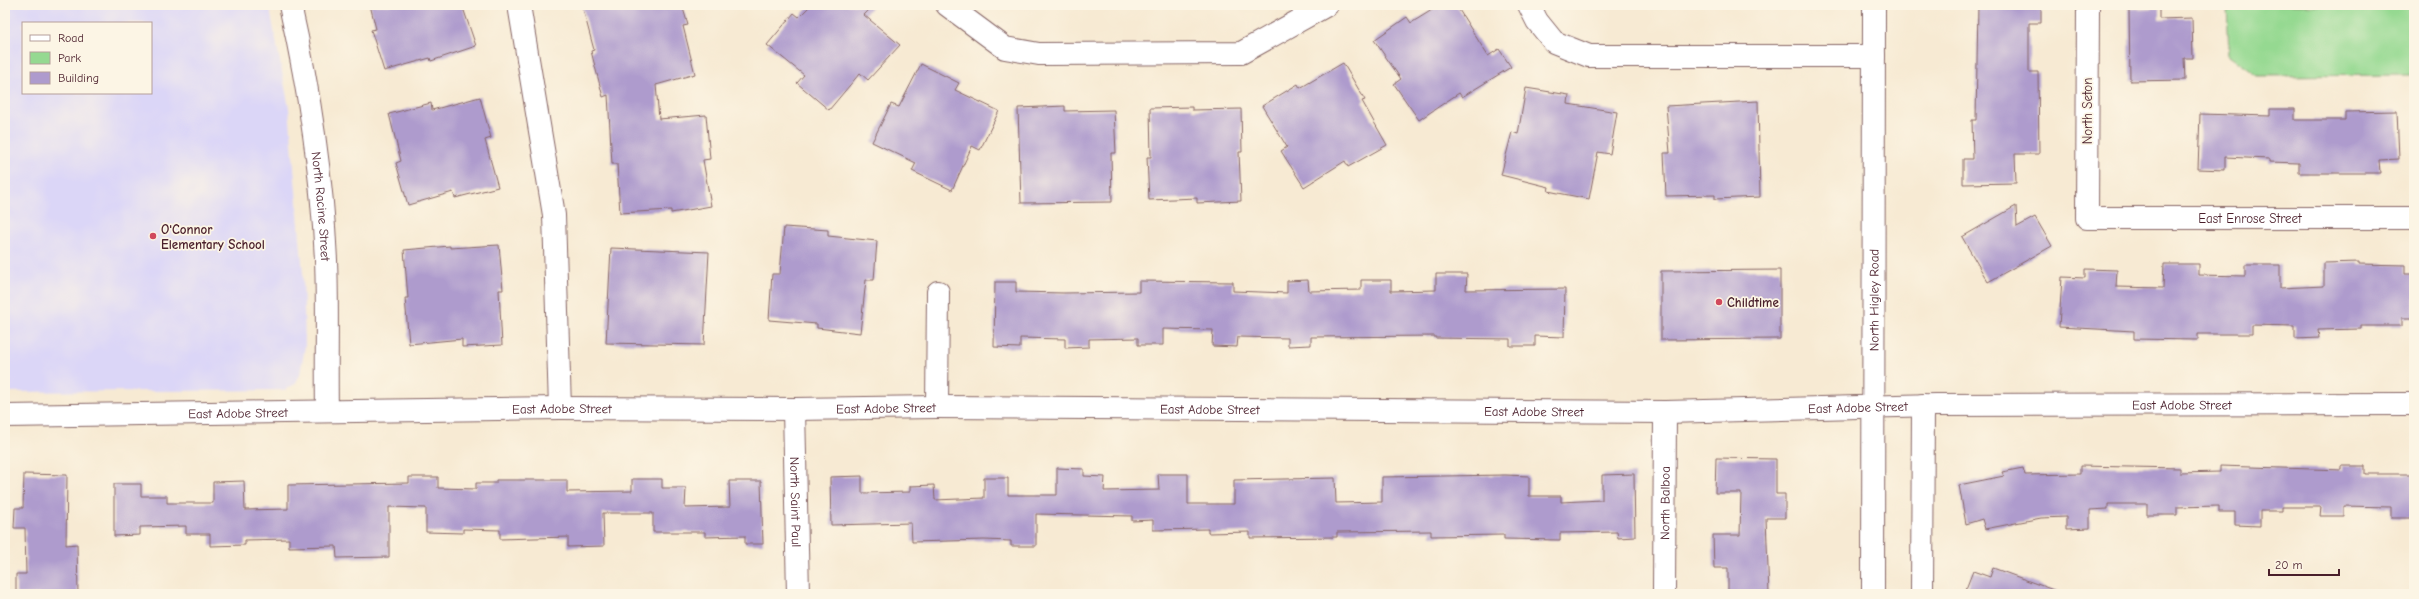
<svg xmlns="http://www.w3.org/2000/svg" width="2419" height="599" viewBox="0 0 2419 599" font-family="'Comic Neue',sans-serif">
<rect width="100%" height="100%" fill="#fcf5e5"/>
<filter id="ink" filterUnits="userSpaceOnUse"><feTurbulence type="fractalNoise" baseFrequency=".025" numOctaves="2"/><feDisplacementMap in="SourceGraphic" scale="8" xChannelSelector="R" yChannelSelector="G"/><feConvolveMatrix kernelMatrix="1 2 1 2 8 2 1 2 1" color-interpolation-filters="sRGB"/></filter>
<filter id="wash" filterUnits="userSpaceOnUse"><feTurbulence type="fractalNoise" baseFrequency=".012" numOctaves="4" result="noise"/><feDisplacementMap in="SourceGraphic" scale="16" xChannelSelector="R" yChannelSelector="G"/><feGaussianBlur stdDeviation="0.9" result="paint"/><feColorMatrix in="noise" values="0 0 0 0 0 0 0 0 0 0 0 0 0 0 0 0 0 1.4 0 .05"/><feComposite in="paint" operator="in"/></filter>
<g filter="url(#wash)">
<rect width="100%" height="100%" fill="#f7ead3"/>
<path fill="#dbd6f7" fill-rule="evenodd" d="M 5,5 L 269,5 L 289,108 L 303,274 L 305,346 L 300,375 L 295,384 L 285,390 L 5,392 ZM 23,23 L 151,23 L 151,93 L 23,93 Z"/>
<path fill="#95d991" stroke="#707c5e" d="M 2227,5 L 2414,5 L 2414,75 L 2257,76 L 2229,56 Z"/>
<g id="blocks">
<g fill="#ae9bcd">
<path d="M 370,5 L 462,5 L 476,46 L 431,61 L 430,58 L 384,71 L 371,30 L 376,29 Z"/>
<path d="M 582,5 L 682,5 L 688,25 L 683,26 L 695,74 L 656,85 L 659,119 L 706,115 L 710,159 L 703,160 L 711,206 L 671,213 L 671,210 L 620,213 L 617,164 L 612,164 L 608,95 L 603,97 L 591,51 L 594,50 Z"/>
<path d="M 811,5 L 874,5 L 864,15 L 900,45 L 868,80 L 860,73 L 829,110 L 797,83 L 804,75 L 767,45 L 794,13 L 799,17 Z"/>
<path d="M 1440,5 L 1456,5 L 1488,56 L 1499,49 L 1511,67 L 1462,97 L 1459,93 L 1419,120 L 1394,84 L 1401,79 L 1374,40 L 1407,17 L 1411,23 Z"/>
<path d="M 1978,5 L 2041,5 L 2041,23 L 2029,23 L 2029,72 L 2038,72 L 2039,154 L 2015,154 L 2016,183 L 1963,184 L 1963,159 L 1973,159 L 1972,120 L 1976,120 Z"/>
<path d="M 2159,8 L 2159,19 L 2192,18 L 2193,58 L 2184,58 L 2185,80 L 2130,81 L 2129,9 Z"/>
<path d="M 1343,63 L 1365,100 L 1362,101 L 1387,145 L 1348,167 L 1345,161 L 1304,187 L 1281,151 L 1287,147 L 1262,106 L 1298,84 L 1300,88 Z"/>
<path d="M 921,64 L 959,83 L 955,90 L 999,111 L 980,150 L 972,146 L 952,190 L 912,171 L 916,163 L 872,142 L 891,104 L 899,107 Z"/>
<path d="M 1526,88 L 1569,95 L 1568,104 L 1617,112 L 1610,154 L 1598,152 L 1589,199 L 1548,191 L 1549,187 L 1501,175 L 1512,132 L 1518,134 Z"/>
<path d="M 480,97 L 491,138 L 485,140 L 498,187 L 455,198 L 453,192 L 408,205 L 396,163 L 401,161 L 389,114 L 431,103 L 432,110 Z"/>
<path d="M 1758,101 L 1760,197 L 1715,199 L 1715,195 L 1666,196 L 1664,153 L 1670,153 L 1666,106 Z"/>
<path d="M 1065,106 L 1065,111 L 1114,110 L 1116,153 L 1111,153 L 1112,202 L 1021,203 L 1018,108 Z"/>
<path d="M 1192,107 L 1192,110 L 1241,109 L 1242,152 L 1239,152 L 1241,201 L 1197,203 L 1197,198 L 1149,200 L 1147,157 L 1151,157 L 1150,108 Z"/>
<path d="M 2270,109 L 2295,109 L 2295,120 L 2345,120 L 2345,112 L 2397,111 L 2399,159 L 2379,160 L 2380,173 L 2299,173 L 2299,163 L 2269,162 L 2269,159 L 2225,157 L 2225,170 L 2198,169 L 2200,114 L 2270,116 Z"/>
<path d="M 2016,206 L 2017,227 L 2035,217 L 2052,246 L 1988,282 L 1962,237 Z"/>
<path d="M 784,227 L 828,230 L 828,236 L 877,241 L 874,280 L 866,280 L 860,333 L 817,328 L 817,324 L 769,320 L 772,274 L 780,274 Z"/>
<path d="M 499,245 L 503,290 L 499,290 L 502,345 L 462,347 L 462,339 L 409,344 L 405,298 L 408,298 L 404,250 L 450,246 L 450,248 Z"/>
<path d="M 611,248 L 709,252 L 704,345 L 606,343 Z"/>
<path d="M 2359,262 L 2359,264 L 2405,265 L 2405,274 L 2414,274 L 2414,318 L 2402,318 L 2402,326 L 2361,326 L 2361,329 L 2318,330 L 2319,338 L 2295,339 L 2295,326 L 2252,325 L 2252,334 L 2198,334 L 2198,340 L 2134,339 L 2134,331 L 2059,327 L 2062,277 L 2085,278 L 2085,269 L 2117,270 L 2116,287 L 2163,288 L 2164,264 L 2199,264 L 2199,275 L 2245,276 L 2245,265 L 2280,265 L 2280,288 L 2324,286 L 2324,263 Z"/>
<path d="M 1780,270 L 1780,339 L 1661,340 L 1661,271 Z"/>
<path d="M 1436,274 L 1467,274 L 1466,290 L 1565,289 L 1564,337 L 1535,336 L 1535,346 L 1510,346 L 1510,339 L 1435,338 L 1435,336 L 1311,337 L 1311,345 L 1288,346 L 1288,338 L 1238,337 L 1237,347 L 1212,346 L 1213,330 L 1163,329 L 1163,345 L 1138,345 L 1138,338 L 1089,339 L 1089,347 L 1065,348 L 1065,339 L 1020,338 L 1020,348 L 994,347 L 995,282 L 1016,282 L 1016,292 L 1064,293 L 1139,292 L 1139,281 L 1233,282 L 1233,291 L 1287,293 L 1287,281 L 1308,280 L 1309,291 L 1361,290 L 1361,280 L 1391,280 L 1391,291 L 1436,290 Z"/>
<path d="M 1716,458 L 1776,459 L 1776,494 L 1785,494 L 1785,518 L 1766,518 L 1769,594 L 1728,594 L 1728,568 L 1714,568 L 1713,535 L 1740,535 L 1741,493 L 1715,493 Z"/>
<path d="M 2080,466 L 2180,468 L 2180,473 L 2220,472 L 2220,466 L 2342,470 L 2342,466 L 2365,466 L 2365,474 L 2414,474 L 2414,518 L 2391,518 L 2391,507 L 2344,506 L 2344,516 L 2320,516 L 2321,507 L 2282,507 L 2282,511 L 2260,511 L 2260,526 L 2235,525 L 2235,512 L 2219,512 L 2219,506 L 2177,507 L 2177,515 L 2147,515 L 2147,504 L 2108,504 L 2108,509 L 2090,510 L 2090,528 L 2066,529 L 2066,517 L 2041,518 L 1985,529 L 1982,519 L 1966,524 L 1959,485 L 2004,476 L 2002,472 L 2023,468 L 2025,475 L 2080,474 Z"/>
<path d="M 1057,468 L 1084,469 L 1084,476 L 1105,477 L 1104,491 L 1159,490 L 1158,474 L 1188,474 L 1188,504 L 1234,504 L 1234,480 L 1335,478 L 1336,503 L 1382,502 L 1382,477 L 1505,475 L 1529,476 L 1529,496 L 1561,496 L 1561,502 L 1602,500 L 1602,475 L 1634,474 L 1635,537 L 1618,538 L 1617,532 L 1560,533 L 1560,540 L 1504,539 L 1504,535 L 1431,536 L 1431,531 L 1337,532 L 1337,537 L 1250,538 L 1250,532 L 1208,533 L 1208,529 L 1153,530 L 1153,520 L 1132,521 L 1132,516 L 1036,514 L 1036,546 L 1011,546 L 1011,541 L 984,540 L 912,542 L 911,523 L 831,525 L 830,477 L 862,476 L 862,493 L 910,492 L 910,486 L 934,485 L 935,500 L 984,498 L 984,478 L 1008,478 L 1008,495 L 1057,495 Z"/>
<path d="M 24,474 L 67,475 L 66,545 L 77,544 L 78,594 L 16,594 L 16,574 L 26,574 L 25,528 L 14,528 L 15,508 L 23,508 Z"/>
<path d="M 409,477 L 438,477 L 438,488 L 476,489 L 476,483 L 496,483 L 496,480 L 567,480 L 567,492 L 632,491 L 632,479 L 662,479 L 662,488 L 686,488 L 685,508 L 730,507 L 729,481 L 761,481 L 763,544 L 745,544 L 745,536 L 705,537 L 705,532 L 653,532 L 653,513 L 603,513 L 604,546 L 568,547 L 568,537 L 500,539 L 500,530 L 463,529 L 463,533 L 426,532 L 426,508 L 389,507 L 389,557 L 337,558 L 336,546 L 289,547 L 289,539 L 245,540 L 245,545 L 210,546 L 210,534 L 186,534 L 186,526 L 140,527 L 140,535 L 114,536 L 114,484 L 141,484 L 141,496 L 167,496 L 167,503 L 213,503 L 213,482 L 244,481 L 245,510 L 288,509 L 288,485 L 409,483 Z"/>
<path d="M 1993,568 L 2059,592 L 2058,594 L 1964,594 L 1973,571 L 1990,577 Z"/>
</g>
</g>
</g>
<g filter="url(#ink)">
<use href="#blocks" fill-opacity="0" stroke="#876666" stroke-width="1"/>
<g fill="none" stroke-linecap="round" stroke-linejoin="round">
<defs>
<g id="minor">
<path id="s1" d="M 290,5 C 309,89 322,174 326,260 C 328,310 326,361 327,411"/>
<path d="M 519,5 L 554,215 L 560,408"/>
<path d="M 947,5 L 1005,48 L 1039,54 L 1241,53 L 1327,5"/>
<path d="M 1529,5 L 1537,21 L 1554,42 L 1589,56 L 1874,56"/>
<path id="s2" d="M 2088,5 L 2087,218 L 2414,218"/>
<path d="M 937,407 L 938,292"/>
<path id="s3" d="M 794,409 L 798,594"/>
<path id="s4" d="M 5,416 L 560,408 L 794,409 L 937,407 L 1665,412 L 1935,405 L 2414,404"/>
<path id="s5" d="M 1664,594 L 1665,412"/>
<path d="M 1922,594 L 1923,405"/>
</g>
<g id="major">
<path id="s6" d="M 1873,594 L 1874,5"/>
</g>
</defs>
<use href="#minor" stroke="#876666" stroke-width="24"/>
<use href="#major" stroke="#876666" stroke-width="24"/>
<use href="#minor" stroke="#fff" stroke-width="22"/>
<use href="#major" stroke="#fff" stroke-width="22"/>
</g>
</g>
<g fill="#d1495b" stroke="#fcf5e5" stroke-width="1.5">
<circle cx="153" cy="236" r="4"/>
<circle cx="1719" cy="302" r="4"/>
</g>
<g text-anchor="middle" stroke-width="3.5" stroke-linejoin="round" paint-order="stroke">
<g font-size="13" fill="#4a1f2b" stroke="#fcf5e5">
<text transform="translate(2087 111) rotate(-90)" y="5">North Seton</text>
<text dy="5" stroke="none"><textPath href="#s1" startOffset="204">North Racine Street</textPath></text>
<text dy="5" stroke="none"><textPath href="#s2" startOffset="376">East Enrose Street</textPath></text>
<text dy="5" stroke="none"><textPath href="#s6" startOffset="294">North Higley Road</textPath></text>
<text dy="5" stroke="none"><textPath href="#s4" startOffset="2177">East Adobe Street</textPath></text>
<text dy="5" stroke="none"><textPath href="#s4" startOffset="1853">East Adobe Street</textPath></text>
<text dy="5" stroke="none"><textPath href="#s4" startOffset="557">East Adobe Street</textPath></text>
<text dy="5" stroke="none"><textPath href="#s4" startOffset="881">East Adobe Street</textPath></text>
<text dy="5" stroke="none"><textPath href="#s4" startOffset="1205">East Adobe Street</textPath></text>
<text dy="5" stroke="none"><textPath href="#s4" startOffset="233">East Adobe Street</textPath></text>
<text dy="5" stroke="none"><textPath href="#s4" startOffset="1529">East Adobe Street</textPath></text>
<text dy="5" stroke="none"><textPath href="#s3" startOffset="93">North Saint Paul</textPath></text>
<text dy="5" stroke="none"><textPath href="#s5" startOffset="91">North Balboa</textPath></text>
</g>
<g font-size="13" font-weight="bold" fill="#4a1f2b" stroke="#fcf5e5" text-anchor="start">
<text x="161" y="234">O'Connor<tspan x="161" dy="15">Elementary School</tspan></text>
<text x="1727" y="307">Childtime</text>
</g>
</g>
<rect width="2419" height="599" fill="none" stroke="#fcf5e5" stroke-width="20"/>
<rect x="22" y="22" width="130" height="72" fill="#fcf5e5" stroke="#b59f9b"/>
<rect x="30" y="35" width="20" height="6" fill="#ffffff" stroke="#b59f9b"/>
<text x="58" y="42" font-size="12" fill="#4a1f2b">Road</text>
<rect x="30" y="52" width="20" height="12" fill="#95d991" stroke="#b59f9b"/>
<text x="58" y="62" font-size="12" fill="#4a1f2b">Park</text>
<rect x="30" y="72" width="20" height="12" fill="#ae9bcd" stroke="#b59f9b"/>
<text x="58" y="82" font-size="12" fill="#4a1f2b">Building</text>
<path d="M2269 569v6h70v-6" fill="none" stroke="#4a1f2b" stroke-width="2"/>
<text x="2275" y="569" font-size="12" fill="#4a1f2b" stroke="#fcf5e5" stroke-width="3" paint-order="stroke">20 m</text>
</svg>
